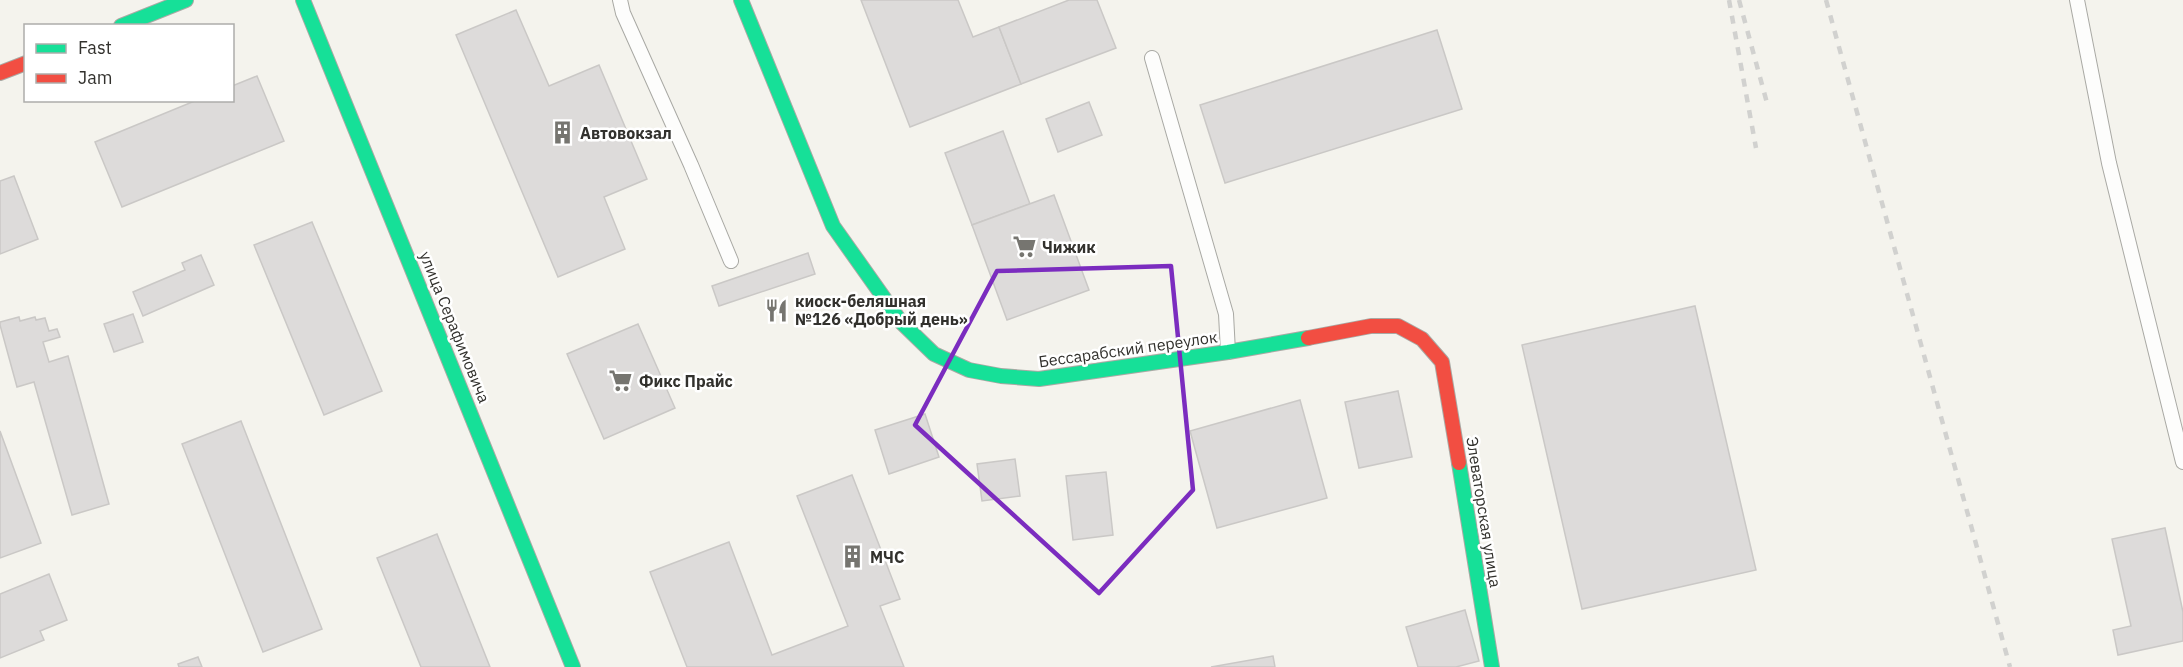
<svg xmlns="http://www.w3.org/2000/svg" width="2183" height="667" viewBox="0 0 2183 667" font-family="'IBM Plex Sans',sans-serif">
<rect width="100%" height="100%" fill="#f4f3ed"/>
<g fill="#dddbda" stroke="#cac8c6" stroke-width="1.5">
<path d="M 861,0 L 958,0 L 973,37 L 999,27 L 1021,84 L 910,127 Z"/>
<path d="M 1069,0 L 1097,0 L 1116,48 L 1021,84 L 999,27 Z"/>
<path d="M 516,10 L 549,86 L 599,65 L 647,179 L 604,197 L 625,249 L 558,277 L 456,35 Z"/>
<path d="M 1437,30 L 1462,109 L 1225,183 L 1200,105 Z"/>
<path d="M 257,76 L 284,141 L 122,207 L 95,142 L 197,100 L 232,100 L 232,86 Z"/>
<path d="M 1089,102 L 1102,135 L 1058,152 L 1046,119 Z"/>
<path d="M 1003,131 L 1030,204 L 972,225 L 945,153 Z"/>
<path d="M 14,176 L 38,239 L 0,254 L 0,181 Z"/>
<path d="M 1054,195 L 1089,290 L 1007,320 L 972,225 Z"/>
<path d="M 312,222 L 382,391 L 324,415 L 254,245 Z"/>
<path d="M 808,253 L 815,274 L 719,306 L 712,286 Z"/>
<path d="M 201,255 L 214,285 L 143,316 L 133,292 L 185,270 L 182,263 Z"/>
<path d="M 1695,306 L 1756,570 L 1582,609 L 1522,345 Z"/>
<path d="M 133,314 L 143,342 L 114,352 L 104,324 Z"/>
<path d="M 19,317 L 20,321 L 35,317 L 36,320 L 45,318 L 49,331 L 57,329 L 60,337 L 43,342 L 49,362 L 68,356 L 109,504 L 72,515 L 34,382 L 17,387 L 0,325 L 0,322 Z"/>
<path d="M 638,324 L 675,408 L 604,439 L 567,354 Z"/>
<path d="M 1398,391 L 1412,457 L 1359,468 L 1345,402 Z"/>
<path d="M 1300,400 L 1327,498 L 1217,528 L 1190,431 Z"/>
<path d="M 925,414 L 939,457 L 889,474 L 875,430 Z"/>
<path d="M 241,421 L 322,629 L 263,652 L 182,444 Z"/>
<path d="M 0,431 L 41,543 L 0,558 Z"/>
<path d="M 1015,459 L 1020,496 L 982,501 L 977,464 Z"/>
<path d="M 1106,472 L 1113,535 L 1073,540 L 1066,476 Z"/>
<path d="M 852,475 L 900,599 L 880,606 L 904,667 L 687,667 L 650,572 L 729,542 L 772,655 L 848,626 L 797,496 Z"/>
<path d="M 2165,528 L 2183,612 L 2183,641 L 2118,655 L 2113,630 L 2131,626 L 2112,539 Z"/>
<path d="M 437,534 L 490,667 L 421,667 L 377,558 Z"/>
<path d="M 49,574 L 67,620 L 40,631 L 44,640 L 0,658 L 0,594 Z"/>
<path d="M 1465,610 L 1479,661 L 1456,667 L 1418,667 L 1406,627 Z"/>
<path d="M 1273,656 L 1275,667 L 1211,667 Z"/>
<path d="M 198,657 L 202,667 L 179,667 L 178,664 Z"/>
</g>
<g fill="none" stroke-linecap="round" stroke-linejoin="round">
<defs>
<g id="lane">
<path d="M 620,0 L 623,13 L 691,165 L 731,261"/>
<path d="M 2077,0 L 2109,163 L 2183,462"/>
<path d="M 1152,58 L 1226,314 L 1228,352"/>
</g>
<g id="fast">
<path d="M 303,0 L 573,667"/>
<path d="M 741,0 L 833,226 L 901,322 L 934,354 L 969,370 L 1001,376 L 1039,379 L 1228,352 L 1308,338"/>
<path d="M 121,26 L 186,0"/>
<path d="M 1459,463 L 1492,667"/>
</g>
<g id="jam">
<path d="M 0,73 L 26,63"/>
<path d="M 1308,338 L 1371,326 L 1398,326 L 1422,339 L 1442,362 L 1459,463"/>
</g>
</defs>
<use href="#lane" stroke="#a9a9a4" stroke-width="16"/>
<use href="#fast" stroke="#a9a9a4" stroke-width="16"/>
<use href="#jam" stroke="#a9a9a4" stroke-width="16"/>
<use href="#lane" stroke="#fdfdfc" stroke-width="14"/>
<use href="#fast" stroke="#16e098" stroke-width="14"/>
<use href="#jam" stroke="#f24e42" stroke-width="14"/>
<g stroke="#d1d1cf" stroke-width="4.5" stroke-dasharray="8 8" stroke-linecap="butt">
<path d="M 1729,0 L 1756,148"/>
<path d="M 1739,0 L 1767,103"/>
<path d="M 1826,0 L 2010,667"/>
</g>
</g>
<path fill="none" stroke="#7b2cbf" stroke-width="4.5" stroke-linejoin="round" d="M 1171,266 L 1193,490 L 1099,593 L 915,425 L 997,271 Z"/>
<defs>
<symbol id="building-bare" viewBox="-9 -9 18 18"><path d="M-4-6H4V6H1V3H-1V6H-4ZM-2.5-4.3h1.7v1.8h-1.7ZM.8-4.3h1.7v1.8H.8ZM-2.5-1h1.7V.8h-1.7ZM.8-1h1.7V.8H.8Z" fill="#767570" stroke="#fff" stroke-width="2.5" paint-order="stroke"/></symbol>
<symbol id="supermarket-bare" viewBox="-9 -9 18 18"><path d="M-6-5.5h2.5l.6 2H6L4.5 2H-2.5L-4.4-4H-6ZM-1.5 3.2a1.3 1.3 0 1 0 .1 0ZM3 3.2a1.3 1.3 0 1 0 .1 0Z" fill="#767570" stroke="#fff" stroke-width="2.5" paint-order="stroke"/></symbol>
<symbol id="restaurant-bare" viewBox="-9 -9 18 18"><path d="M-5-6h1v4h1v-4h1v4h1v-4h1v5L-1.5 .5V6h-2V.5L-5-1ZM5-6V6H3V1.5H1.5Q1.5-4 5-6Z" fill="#767570" stroke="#fff" stroke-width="2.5" paint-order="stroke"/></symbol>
</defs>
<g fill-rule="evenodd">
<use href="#building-bare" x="546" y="116" width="33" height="33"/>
<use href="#supermarket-bare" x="1008" y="230" width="33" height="33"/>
<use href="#restaurant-bare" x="760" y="294" width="33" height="33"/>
<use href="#supermarket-bare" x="604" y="364" width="33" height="33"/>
<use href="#building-bare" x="836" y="540" width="33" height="33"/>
</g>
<g text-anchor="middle" stroke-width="5" stroke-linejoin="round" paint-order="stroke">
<g font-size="16" font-weight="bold" fill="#32312d" stroke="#fff" text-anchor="start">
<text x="580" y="139">Автовокзал</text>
<text x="1042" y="253">Чижик</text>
<text x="795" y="307">киоск-беляшная<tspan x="795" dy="18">№126 «Добрый день»</tspan></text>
<text x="639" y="387">Фикс Прайс</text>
<text x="870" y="563">МЧС</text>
</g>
<g font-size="16" fill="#32312d" stroke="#fff">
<text transform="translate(455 327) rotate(68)" y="6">улица Серафимовича</text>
<text transform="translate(1128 349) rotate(-8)" y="6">Бессарабский переулок</text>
<text transform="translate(1484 512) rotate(81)" y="6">Элеваторская улица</text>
</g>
</g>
<rect x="24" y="24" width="210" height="78" fill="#ffffff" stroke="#adadab" stroke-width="1.5"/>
<rect x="36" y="44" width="30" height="9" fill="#16e098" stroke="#adadab" stroke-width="1.5"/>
<text x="78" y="54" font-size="18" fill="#32312d">Fast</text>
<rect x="36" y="74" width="30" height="9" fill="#f24e42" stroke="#adadab" stroke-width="1.5"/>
<text x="78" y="84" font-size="18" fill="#32312d">Jam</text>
</svg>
